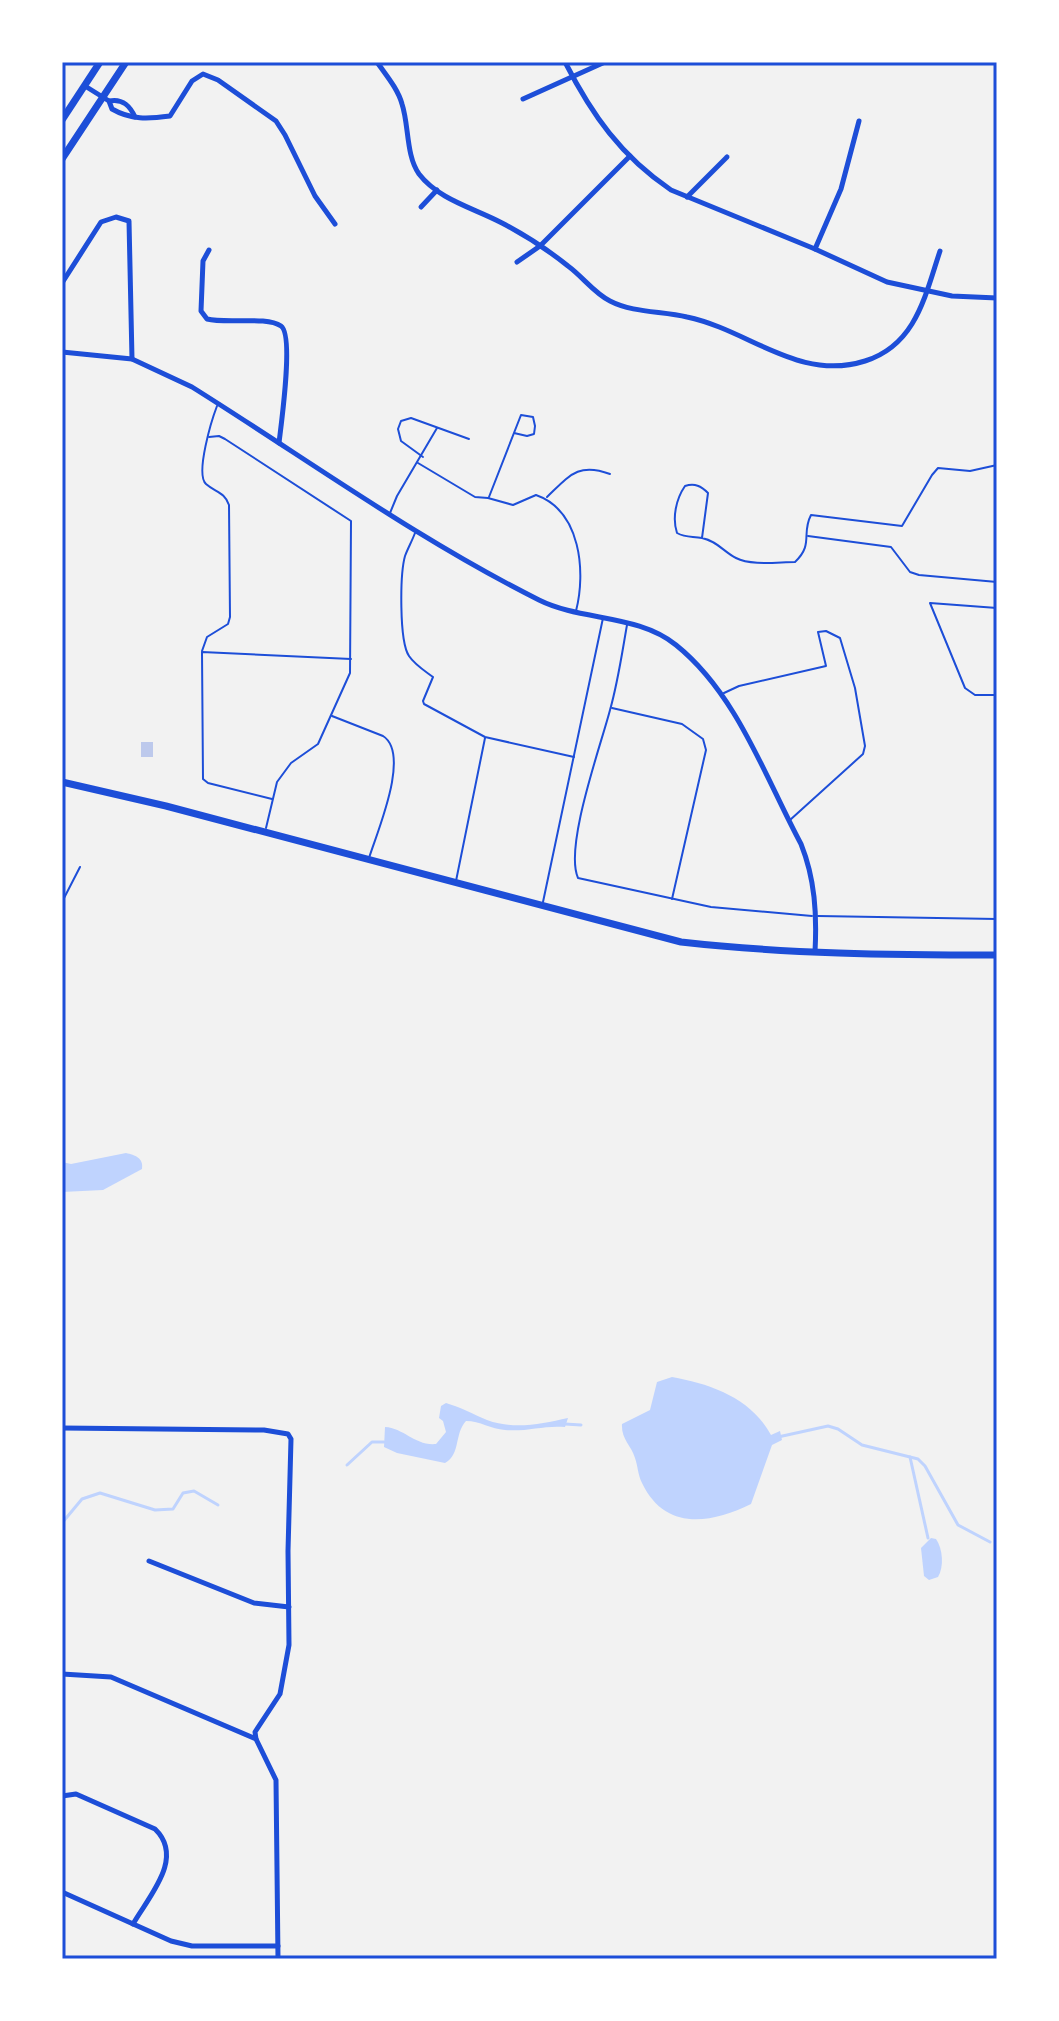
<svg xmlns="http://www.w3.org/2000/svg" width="1059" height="2021" viewBox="0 0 1059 2021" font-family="'Libre Baskerville',serif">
<rect width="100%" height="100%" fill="#f2f2f2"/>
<g fill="#bfd3fe">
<path d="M 126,1153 C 135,1155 144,1158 142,1169 L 103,1190 L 62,1192 L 62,1162 L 71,1164 Z"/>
<path d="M 672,1377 C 711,1384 751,1398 771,1435 L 780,1431 L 782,1440 L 772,1445 L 751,1504 C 710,1524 665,1531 642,1483 C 638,1475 638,1467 635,1458 C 631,1445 621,1439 622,1424 L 650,1410 L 657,1382 Z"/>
<path d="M 446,1403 C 460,1407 473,1414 487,1420 C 514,1430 541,1424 568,1418 L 565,1427 C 545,1425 526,1432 505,1430 C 491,1429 480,1421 466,1421 C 454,1434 461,1454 445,1463 L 397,1453 L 384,1447 L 385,1427 C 404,1428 415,1446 436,1444 L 446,1432 L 443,1421 L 439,1418 L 441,1406 Z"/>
<path d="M 931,1538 L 936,1539 C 943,1549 944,1567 938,1577 L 929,1580 L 924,1576 L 921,1548 Z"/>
</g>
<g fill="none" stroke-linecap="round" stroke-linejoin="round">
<g stroke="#bfd3fe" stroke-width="3">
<path d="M 565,1424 L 581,1425"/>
<path d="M 778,1437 L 828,1426 L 838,1429 L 862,1445 L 918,1459 L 925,1466 L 958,1525 L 990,1542"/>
<path d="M 910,1457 L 928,1538"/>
<path d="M 347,1465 L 372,1442 L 384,1442"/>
<path d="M 62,1523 L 82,1499 L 100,1493 L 155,1510 L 173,1509 L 183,1493 L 194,1491 L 218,1505"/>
</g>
</g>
<rect fill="#bdc9ec" x="141" y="742" width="12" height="15"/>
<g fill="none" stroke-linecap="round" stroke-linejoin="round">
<g stroke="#1d4ed8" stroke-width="2">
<path d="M 209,437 L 219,436 L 225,439 L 351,521 L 350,673 L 318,744 L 291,763 L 277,782 L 266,828"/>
<path d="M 423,457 L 401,441 L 398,429 L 401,421 L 411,418 L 469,439"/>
<path d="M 418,463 L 475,497 L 488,498 L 513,505 L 536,495 C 581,511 586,572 576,611"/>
<path d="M 489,497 L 521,415 L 533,417 L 535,426 L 534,434 L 527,436 L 514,433"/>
<path d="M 547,497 C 569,476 578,462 610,474"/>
<path d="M 390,513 L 397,496 L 437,428"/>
<path d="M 415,533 C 412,541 408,548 405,556 C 400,574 399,641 409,656 C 415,665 425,671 433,677 L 423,701 L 424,704 L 485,737 L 574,757"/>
<path d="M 808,536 L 891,547 L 910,572 L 919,575 L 997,582"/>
<path d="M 702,538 L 708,493 C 701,486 695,483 685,486 C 676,499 672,518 677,533 C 686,538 693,536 702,538 C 717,541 724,552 736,558 C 751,566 778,562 795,562 C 814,544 801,534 811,515 L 902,526 L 932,475 L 938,468 L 970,471 L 997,465"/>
<path d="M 997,608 L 930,603 L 965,688 L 975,695 L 997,695"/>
<path d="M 627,625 C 622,653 618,682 610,710 C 601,745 564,847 578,878 L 711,907 L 812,916"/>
<path d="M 202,651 L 207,637 L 228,624 L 230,617 L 229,505 C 225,492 215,492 206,484 C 195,474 212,419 217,406"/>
<path d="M 724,693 L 739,686 L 826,666 L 818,632 L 826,631 L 840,638 L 855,688 L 865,746 L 863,754 L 790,820"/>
<path d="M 612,708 L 682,724 L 703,739 L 706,750 L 672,899"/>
<path d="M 332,716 L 383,736 C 411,754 377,832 369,858"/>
<path d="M 272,799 L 208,783 L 203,779 L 202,652 L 351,659"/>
<path d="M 456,881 L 485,738"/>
<path d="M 62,902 L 80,867"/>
<path d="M 543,902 L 603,618"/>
<path d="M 818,916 L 997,919"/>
</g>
<g stroke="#1d4ed8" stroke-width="5">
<path d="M 377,62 C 386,75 398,89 402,104 C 409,125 406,156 419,174 C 439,200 474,208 502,223 C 525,235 548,250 568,266 C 583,277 594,293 610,301 C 633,313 662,311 687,317 C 749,330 799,382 865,361 C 916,345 925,296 940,251"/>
<path d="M 565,62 C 592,115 621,156 671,190 L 815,249 L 887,282 L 952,296 L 997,298"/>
<path d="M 85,86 L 109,101 L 112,109 C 131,120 148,119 170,116 L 192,81 L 203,74 L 218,80 L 276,121 L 285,135 L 315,196 L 335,224"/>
<path d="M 523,99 L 605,62"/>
<path d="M 109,101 C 123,98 130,106 135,117"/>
<path d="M 687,197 L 727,157"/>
<path d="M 421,207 L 437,190"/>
<path d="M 815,249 L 841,189 L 859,121"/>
<path d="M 209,250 L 203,261 L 201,311 L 207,319 C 227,324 266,316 281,326 C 294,335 281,425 279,443"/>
<path d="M 517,262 L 540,246 L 630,156"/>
<path d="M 62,283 L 101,222 L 116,217 L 129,221 L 132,359"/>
<path d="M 62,352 L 132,359 L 192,387 C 307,459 417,539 539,600 C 581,621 638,614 676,645 C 737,694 765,777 801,844 C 815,879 817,914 815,952"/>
<path d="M 62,1428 L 264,1430 L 288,1434 L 291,1439 L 288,1551 L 289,1645 L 280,1694 L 255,1732 L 256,1739"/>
<path d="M 149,1561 L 254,1603 L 289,1607"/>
<path d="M 62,1674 L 111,1677 L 256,1739 L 276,1780 L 278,1959"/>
<path d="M 62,1796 L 76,1794 L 155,1829 C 185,1858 149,1896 133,1924"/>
<path d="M 62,1892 L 171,1941 L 192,1946 L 278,1946"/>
</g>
<g stroke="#1d4ed8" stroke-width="7">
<path d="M 62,120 L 100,62"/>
<path d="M 62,159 L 126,62"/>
</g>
<path stroke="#1d4ed8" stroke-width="7" d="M 62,782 L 166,806 L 681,942 C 786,954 891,955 997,955"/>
</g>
<rect width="1059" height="2021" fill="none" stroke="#ffffff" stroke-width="128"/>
<rect x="64" y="64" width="931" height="1893" fill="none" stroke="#1d4ed8" stroke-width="3"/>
</svg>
